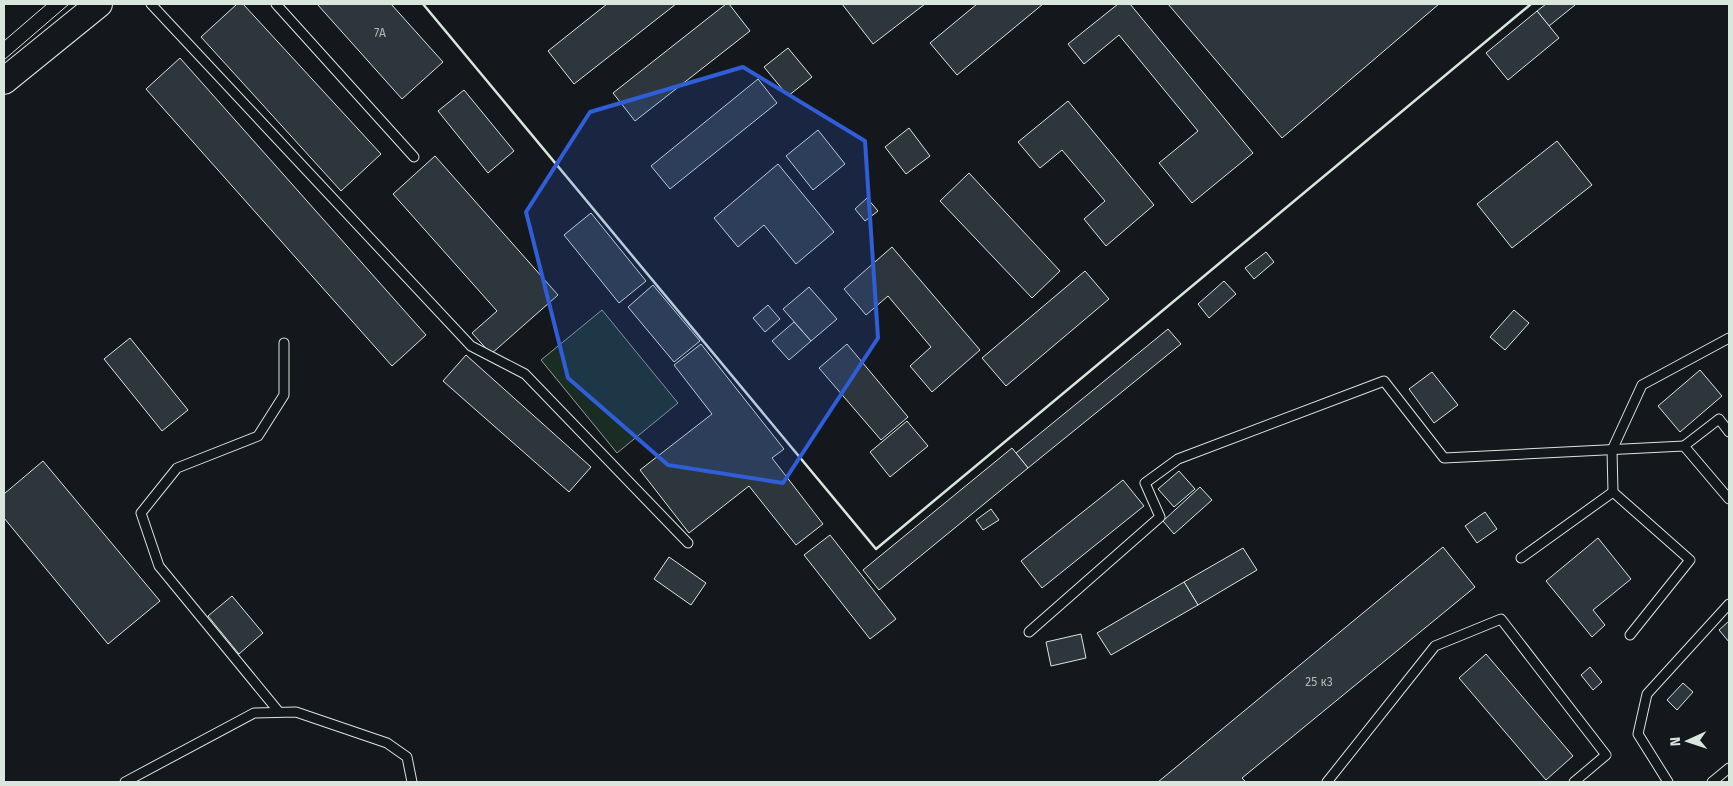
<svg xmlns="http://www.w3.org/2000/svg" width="1733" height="786" viewBox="0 0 1733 786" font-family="'Fira Sans',sans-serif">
<rect width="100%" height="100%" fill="#14181c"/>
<path fill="#1a2d24" stroke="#939e99" d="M 602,310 L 678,403 L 617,453 L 541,360 Z"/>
<g fill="#2c363c" stroke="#d8e6dc">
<path d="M 237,4 L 243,4 L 381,154 L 341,191 L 201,37 Z"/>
<path d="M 317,4 L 391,4 L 443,62 L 402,99 Z"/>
<path d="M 607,4 L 676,4 L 574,84 L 548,51 Z"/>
<path d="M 726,4 L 729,4 L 750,31 L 635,121 L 613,93 Z"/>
<path d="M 842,4 L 925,4 L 873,44 Z"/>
<path d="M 977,4 L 1043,4 L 957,75 L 930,43 Z"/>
<path d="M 1118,4 L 1130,4 L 1253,153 L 1192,203 L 1159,163 L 1198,131 L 1119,35 L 1084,64 L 1068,44 Z"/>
<path d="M 1168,4 L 1439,4 L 1282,138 Z"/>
<path d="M 1546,4 L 1574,4 L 1575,5 L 1549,26 L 1537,11 Z"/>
<path d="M 1537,11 L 1559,38 L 1508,80 L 1486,53 Z"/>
<path d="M 788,48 L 812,77 L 788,96 L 764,67 Z"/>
<path d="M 180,58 L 426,335 L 392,366 L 146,89 Z"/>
<path d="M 758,79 L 777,103 L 670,189 L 651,166 Z"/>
<path d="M 464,90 L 514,151 L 488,173 L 438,111 Z"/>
<path d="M 1068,101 L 1154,205 L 1106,246 L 1084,219 L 1105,201 L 1062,150 L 1040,168 L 1018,142 Z"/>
<path d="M 909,128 L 930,156 L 906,174 L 885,147 Z"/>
<path d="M 818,130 L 845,164 L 813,190 L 786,156 Z"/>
<path d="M 1557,141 L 1592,185 L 1512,248 L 1477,204 Z"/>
<path d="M 435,156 L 558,295 L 491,354 L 472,333 L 497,311 L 393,194 Z"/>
<path d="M 778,164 L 834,232 L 796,264 L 764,225 L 738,247 L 714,218 Z"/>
<path d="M 969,173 L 1060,271 L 1032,298 L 940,201 Z"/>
<path d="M 867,198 L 878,211 L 865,221 L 855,209 Z"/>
<path d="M 591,213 L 646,281 L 619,303 L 564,235 Z"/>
<path d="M 892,247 L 980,350 L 932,392 L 910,366 L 931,347 L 888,296 L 866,315 L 844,289 Z"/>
<path d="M 1266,252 L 1274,262 L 1254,279 L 1245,268 Z"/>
<path d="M 1085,271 L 1109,299 L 1006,386 L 982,358 Z"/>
<path d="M 1224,281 L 1236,294 L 1209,318 L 1198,304 Z"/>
<path d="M 653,285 L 700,341 L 674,362 L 628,307 Z"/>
<path d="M 809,287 L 837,319 L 811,341 L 783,309 Z"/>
<path d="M 768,305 L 780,319 L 765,332 L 753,318 Z"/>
<path d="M 1514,310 L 1529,323 L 1505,350 L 1490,337 Z"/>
<path d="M 794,322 L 811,341 L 789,360 L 772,341 Z"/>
<path d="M 1168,329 L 1181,344 L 1028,468 L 1016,453 Z"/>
<path d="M 130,338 L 188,410 L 162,431 L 104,359 Z"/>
<path d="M 701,344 L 784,449 L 772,458 L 823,524 L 796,545 L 749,486 L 689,533 L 640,470 L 712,414 L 674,365 Z"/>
<path d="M 847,344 L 908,417 L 881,440 L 819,368 Z"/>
<path d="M 466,355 L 591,467 L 569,492 L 443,381 Z"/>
<path d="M 1700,370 L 1722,396 L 1680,432 L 1658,406 Z"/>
<path d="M 1432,372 L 1458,405 L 1434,423 L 1409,389 Z"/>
<path d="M 907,421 L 928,446 L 890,477 L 870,452 Z"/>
<path d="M 1012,448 L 1028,468 L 879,590 L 863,570 Z"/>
<path d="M 43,461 L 160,601 L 108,644 L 4,518 L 4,494 Z"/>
<path d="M 1179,471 L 1195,489 L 1174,507 L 1158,489 Z"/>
<path d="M 1123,480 L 1144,506 L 1042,588 L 1021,561 Z"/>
<path d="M 1200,487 L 1212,500 L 1174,534 L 1163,521 Z"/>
<path d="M 991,509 L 999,520 L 983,530 L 976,520 Z"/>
<path d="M 1485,512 L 1497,529 L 1477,543 L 1465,526 Z"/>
<path d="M 830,535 L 896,619 L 870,639 L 804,555 Z"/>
<path d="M 1598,538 L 1631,579 L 1593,610 L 1605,625 L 1592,637 L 1546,581 Z"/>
<path d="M 1443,547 L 1475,587 L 1242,778 L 1246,782 L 1158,782 Z"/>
<path d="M 1243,548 L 1257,570 L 1198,605 L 1184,582 Z"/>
<path d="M 669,557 L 706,583 L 691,605 L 654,579 Z"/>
<path d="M 1184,582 L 1198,605 L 1111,655 L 1097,633 Z"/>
<path d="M 232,596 L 263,633 L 239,654 L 208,616 Z"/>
<path d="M 1729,621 L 1729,642 L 1719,630 Z"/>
<path d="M 1081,634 L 1086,658 L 1051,666 L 1046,642 Z"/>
<path d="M 1486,654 L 1573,756 L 1546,780 L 1459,678 Z"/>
<path d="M 1590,667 L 1602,682 L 1593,690 L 1581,675 Z"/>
<path d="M 1683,683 L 1693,692 L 1677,710 L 1667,700 Z"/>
</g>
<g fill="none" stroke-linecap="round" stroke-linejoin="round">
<defs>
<g id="lane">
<path d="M 151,4 L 471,346 L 525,374 L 688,543"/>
<path d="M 276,4 L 414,157"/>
<path d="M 1684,446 L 1719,419 L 1729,432"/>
<path d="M 1613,492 L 1612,450 L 1642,385 L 1729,338"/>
<path d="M 1521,558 L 1613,492 L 1690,560 L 1630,635"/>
<path d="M 1029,632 L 1160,517 L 1145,483 L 1178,459 L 1384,381 L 1444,458 L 1684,446 L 1729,499"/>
<path d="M 279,712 L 159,566 L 141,513 L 177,468 L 258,436 L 284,395 L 284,343"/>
<path d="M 125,782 L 254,713 L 296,712 L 387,743 L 407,757 L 412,782"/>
<path d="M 1327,782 L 1435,646 L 1501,619 L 1606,755 L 1574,782"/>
<path d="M 1668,782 L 1638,734 L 1647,694 L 1729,604"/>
<path d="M 1712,782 L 1729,768"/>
</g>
<path id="primary" d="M 4,81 L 99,4"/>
</defs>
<use href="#lane" stroke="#d8e6dc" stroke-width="11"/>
<use href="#primary" stroke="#d8e6dc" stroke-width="28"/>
<use href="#lane" stroke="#14181c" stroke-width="9"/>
<use href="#primary" stroke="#14181c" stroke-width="26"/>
<g stroke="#d8e6dc" stroke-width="1">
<path d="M 4,41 L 47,4"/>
<path d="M 4,60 L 69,4"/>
</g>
<path stroke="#d8e6dc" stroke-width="2.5" d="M 423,4 L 876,549 L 1531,4"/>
</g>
<path fill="#305dd8" fill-opacity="0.2" stroke="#305dd8" stroke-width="4" stroke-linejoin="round" d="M 743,67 L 865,141 L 878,338 L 783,483 L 668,465 L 568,378 L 526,212 L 590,112 Z"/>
<g text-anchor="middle" stroke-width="4" stroke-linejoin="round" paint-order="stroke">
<g font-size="12" fill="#adbab4">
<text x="380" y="37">7А</text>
<text x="1319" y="686">25 к3</text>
</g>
</g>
<rect width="1733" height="786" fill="none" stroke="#d8e6dc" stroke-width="10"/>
<g transform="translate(1688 741) rotate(267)" stroke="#14181c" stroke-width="4" paint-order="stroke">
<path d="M0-4L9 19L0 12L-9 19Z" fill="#d8e6dc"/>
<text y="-8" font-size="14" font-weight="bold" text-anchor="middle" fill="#d8e6dc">N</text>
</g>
</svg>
